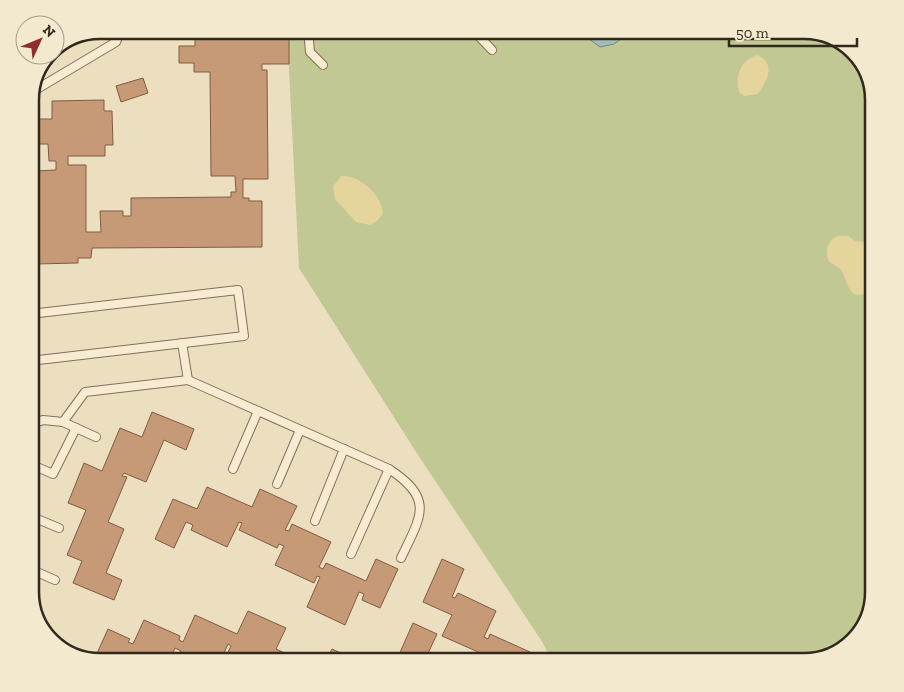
<svg xmlns="http://www.w3.org/2000/svg" width="904" height="692" viewBox="0 0 904 692" font-family="'Zilla Slab',serif">
<rect width="100%" height="100%" fill="#ebdfc0"/>
<path fill="#c1c894" d="M 287,30 L 804,30 L 847,45 L 867,69 L 874,100 L 874,592 L 859,635 L 835,655 L 804,662 L 553,662 L 541,640 L 418,455 L 299,268 Z"/>
<g fill="#e6d49d">
<path d="M 757,55 C 776,63 768,80 758,94 L 744,96 L 739,92 C 735,76 740,60 757,55 Z"/>
<path d="M 341,176 C 360,175 382,195 383,214 L 377,221 L 370,225 L 356,222 L 335,199 L 333,186 Z"/>
<path d="M 848,236 L 855,241 L 874,243 C 874,259 873,274 870,290 C 850,304 848,284 842,271 C 839,266 832,265 829,261 C 824,254 828,240 836,237 C 839,235 845,236 848,236 Z"/>
</g>
<path fill="#a2bdb6" stroke="#6a8a83" d="M 581,30 L 633,30 L 614,44 L 600,47 L 585,36 Z"/>
<g fill="#c79a77" stroke="#815b40">
<path d="M 195,30 L 289,30 L 289,64 L 262,64 L 262,70 L 267,70 L 268,179 L 243,179 L 243,198 L 249,198 L 249,201 L 262,201 L 262,247 L 92,248 L 91,258 L 78,258 L 78,263 L 36,264 L 35,171 L 56,170 L 56,161 L 49,161 L 48,144 L 31,144 L 31,119 L 52,119 L 52,101 L 104,100 L 104,111 L 112,111 L 113,145 L 105,145 L 105,156 L 68,156 L 68,165 L 86,165 L 86,232 L 101,232 L 100,211 L 123,211 L 123,216 L 131,216 L 131,198 L 231,197 L 231,192 L 236,192 L 235,176 L 211,176 L 210,72 L 194,72 L 194,63 L 179,63 L 179,46 L 195,46 Z"/>
<path d="M 143,78 L 148,93 L 121,102 L 116,86 Z"/>
<path d="M 152,412 L 194,429 L 186,450 L 164,440 L 146,482 L 124,473 L 122,476 L 127,477 L 108,522 L 124,529 L 106,573 L 122,580 L 114,600 L 73,583 L 82,561 L 67,555 L 86,510 L 68,503 L 84,463 L 102,471 L 120,428 L 142,437 Z"/>
<path d="M 207,487 L 252,507 L 260,489 L 297,506 L 285,530 L 289,531 L 292,524 L 331,542 L 319,567 L 323,569 L 326,563 L 366,581 L 376,559 L 398,569 L 380,608 L 362,600 L 364,594 L 359,592 L 345,625 L 307,607 L 320,577 L 317,576 L 314,583 L 275,565 L 284,546 L 279,544 L 277,548 L 239,530 L 242,523 L 239,522 L 227,547 L 191,530 L 193,525 L 186,522 L 174,548 L 155,539 L 173,499 L 197,509 Z"/>
<path d="M 442,559 L 464,569 L 452,597 L 455,598 L 458,593 L 496,611 L 484,637 L 488,639 L 490,634 L 530,652 L 525,662 L 482,662 L 485,655 L 442,636 L 452,615 L 423,602 Z"/>
<path d="M 248,611 L 286,628 L 276,649 L 304,662 L 249,662 L 228,652 L 231,646 L 228,644 L 220,662 L 189,662 L 178,657 L 181,651 L 175,648 L 169,662 L 127,662 L 125,661 L 128,654 L 124,652 L 119,662 L 94,660 L 108,629 L 130,639 L 128,642 L 133,644 L 144,620 L 180,636 L 179,640 L 183,642 L 195,615 L 237,634 Z"/>
<path d="M 413,623 L 437,634 L 424,662 L 408,662 L 398,657 Z"/>
<path d="M 332,649 L 352,658 L 350,662 L 325,662 Z"/>
</g>
<g fill="none" stroke-linecap="round" stroke-linejoin="round">
<defs>
<g id="lane">
<path d="M 308,30 L 310,52 L 323,65"/>
<path d="M 473,30 L 492,50"/>
<path d="M 32,92 L 116,42 L 121,30"/>
<path d="M 30,361 L 244,336 L 238,290 L 30,314"/>
<path d="M 188,380 L 389,469 C 435,499 421,516 401,558"/>
<path d="M 63,422 L 96,437"/>
<path d="M 30,425 L 43,420 L 63,422 L 85,392 L 188,380 L 182,343"/>
<path d="M 30,464 L 53,474 L 76,428"/>
<path d="M 233,469 L 258,411"/>
<path d="M 277,484 L 300,430"/>
<path d="M 30,516 L 59,528"/>
<path d="M 315,521 L 344,449"/>
<path d="M 351,554 L 389,469"/>
<path d="M 30,569 L 55,580"/>
</g>
</defs>
<use href="#lane" stroke="#837059" stroke-width="10"/>
<use href="#lane" stroke="#f7ecd2" stroke-width="8"/>
</g>
<path d="M0 0H904V692H0ZM100 39H804A61 61 0 0 1 865 100V592A61 61 0 0 1 804 653H100A61 61 0 0 1 39 592V100A61 61 0 0 1 100 39Z" fill="#f3e9cf" fill-rule="evenodd"/>
<path fill="none" stroke="#33281c" stroke-width="2.5" d="M100 39H804A61 61 0 0 1 865 100V592A61 61 0 0 1 804 653H100A61 61 0 0 1 39 592V100A61 61 0 0 1 100 39Z"/>
<g transform="translate(40 40) rotate(46)"><circle r="24" fill="#f3e9cf" stroke="#a69c87"/>
<path d="M0-4L9 19L0 12L-9 19Z" fill="#8f2e2c"/>
<text y="-8" font-size="14" font-weight="bold" text-anchor="middle" fill="#33281c">N</text>
</g>
<path d="M729 38v8h128v-8" fill="none" stroke="#33281c" stroke-width="2.5"/>
<text x="736" y="38" font-size="15" fill="#33281c" stroke="#f3e9cf" stroke-width="4" paint-order="stroke">50 m</text>
</svg>
